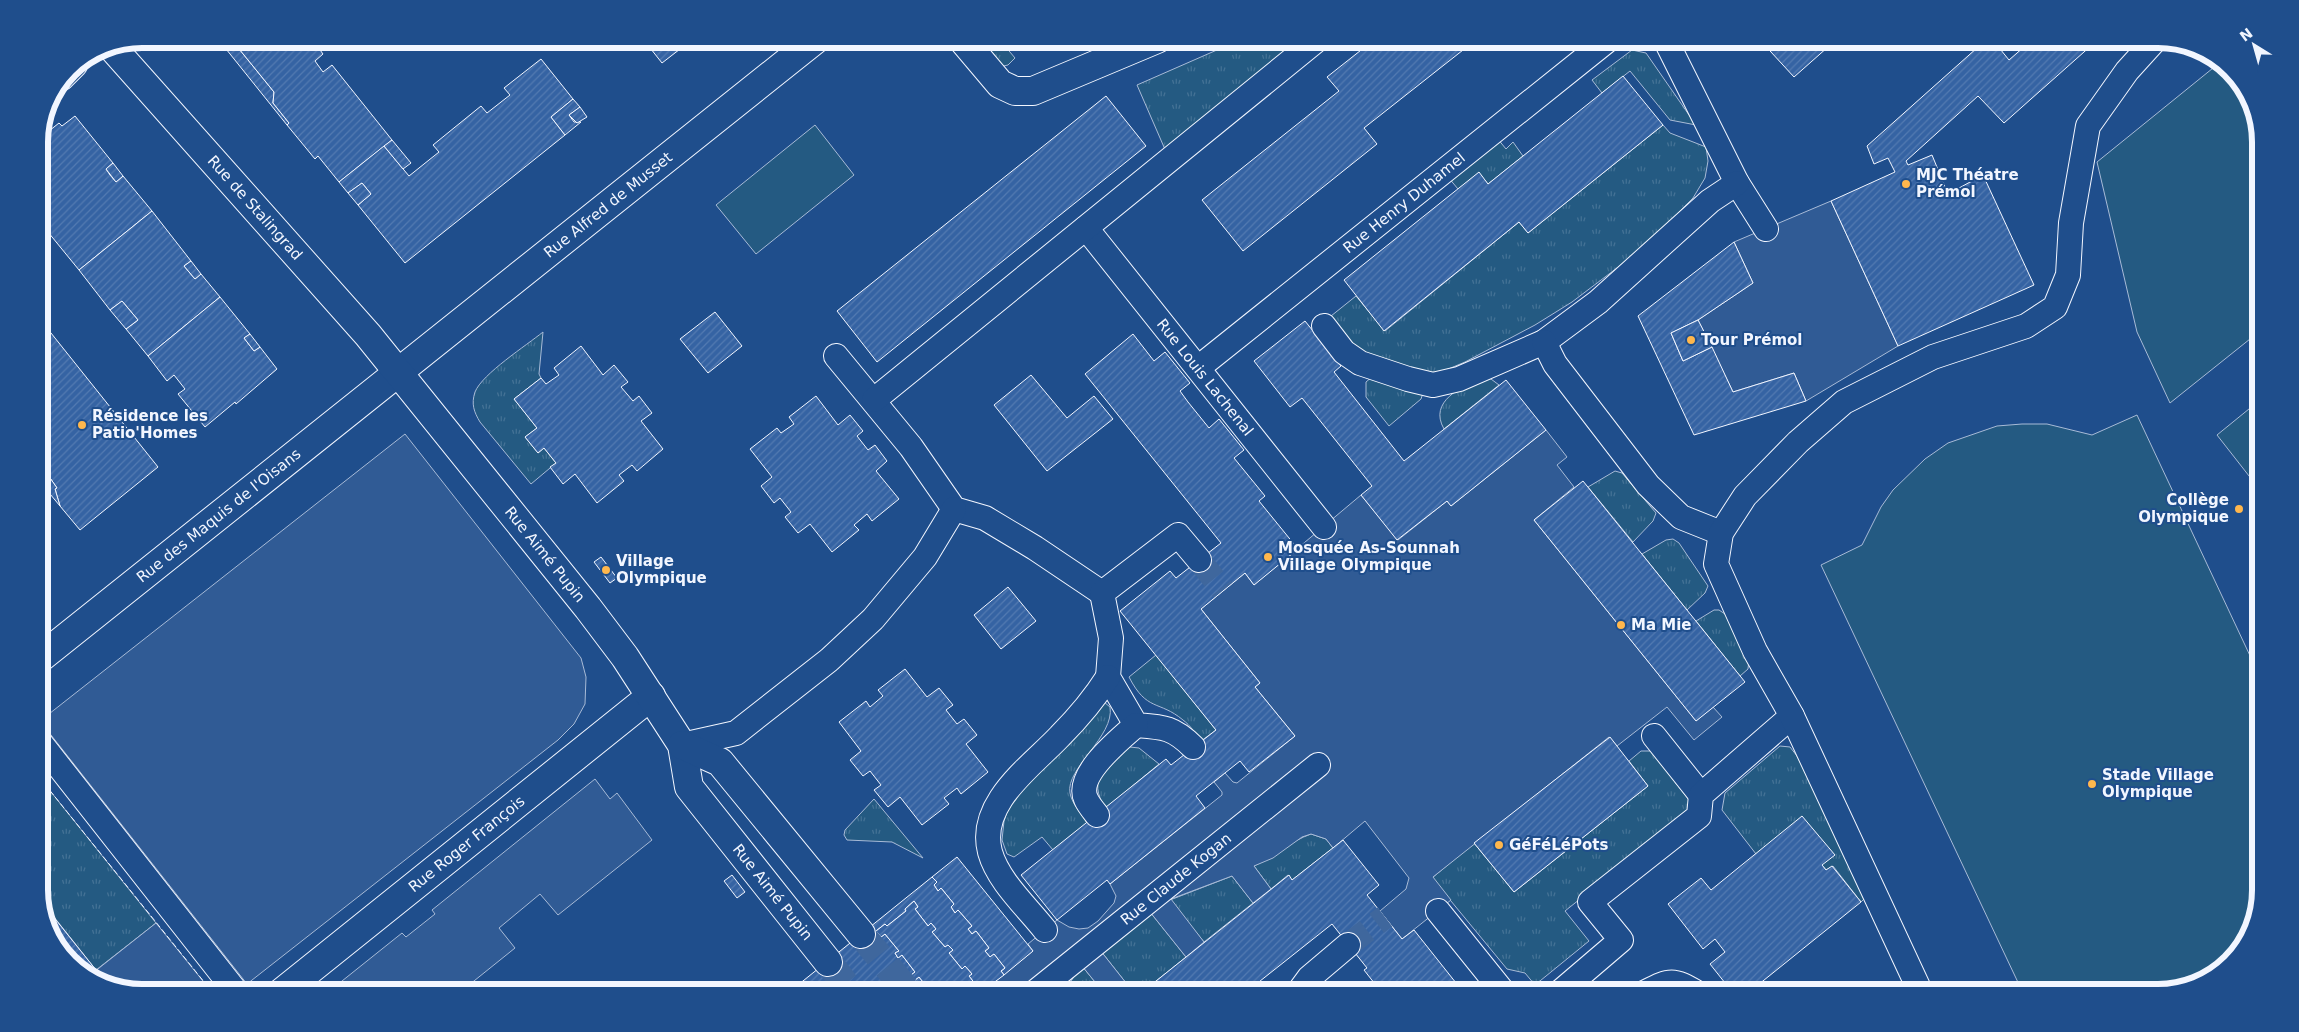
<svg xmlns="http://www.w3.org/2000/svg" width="2299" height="1032" viewBox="0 0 2299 1032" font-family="'DejaVu Sans',sans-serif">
<defs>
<pattern id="grass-tufts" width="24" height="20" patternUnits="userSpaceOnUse" patternTransform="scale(1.25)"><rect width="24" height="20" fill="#245a82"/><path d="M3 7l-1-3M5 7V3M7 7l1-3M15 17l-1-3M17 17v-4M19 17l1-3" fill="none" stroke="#447295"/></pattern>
<pattern id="building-hatch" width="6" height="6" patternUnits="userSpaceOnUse" patternTransform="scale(1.25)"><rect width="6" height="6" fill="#3563a3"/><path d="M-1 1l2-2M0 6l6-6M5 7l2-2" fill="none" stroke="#537ab1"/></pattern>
</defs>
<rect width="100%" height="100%" fill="#1f4e8c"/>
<g fill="url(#grass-tufts)" stroke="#a8bbd7">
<path d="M 976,39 L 999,39 L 1015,58 L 1008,65 L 999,67 Z"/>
<path d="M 1242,39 L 1309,39 L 1167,154 L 1137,85 Z"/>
<path d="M 1632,50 L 1646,53 L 1696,125 L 1670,120 L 1630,71 L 1602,93 L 1592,80 Z"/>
<path d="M 1663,125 L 1670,133 L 1706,147 L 1708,161 L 1705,178 L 1693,198 L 1642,249 L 1572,302 L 1535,325 L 1465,362 L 1434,375 L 1373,363 L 1326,320 L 1356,296 L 1385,331 L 1519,222 L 1528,233 Z"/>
<path d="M 1497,138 L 1506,149 L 1513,142 L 1523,156 L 1488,184 L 1479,173 L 1458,189 L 1448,177 Z"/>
<path d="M 543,332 L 539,374 L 541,378 L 514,399 L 537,428 L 525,437 L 538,453 L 544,448 L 556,463 L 531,484 L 480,422 C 474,412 471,404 475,392 C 482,374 527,345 543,332 Z"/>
<path d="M 1373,376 L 1423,393 L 1421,399 L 1389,426 L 1366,397 L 1366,382 Z"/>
<path d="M 1482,377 L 1491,379 L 1499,385 L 1444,429 C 1428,401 1462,387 1482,377 Z"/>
<path d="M 1615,471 L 1622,473 L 1656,513 L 1653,521 L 1633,542 L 1588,487 Z"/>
<path d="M 1673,539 L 1679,543 L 1708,586 L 1705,593 L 1687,610 L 1642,554 L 1666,540 Z"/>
<path d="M 1714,610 L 1719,610 L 1725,614 L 1749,659 L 1748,669 L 1740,676 L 1696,621 Z"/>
<path d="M 1156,655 L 1216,730 L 1201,741 C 1196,734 1190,725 1183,720 C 1159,700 1147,712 1129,677 Z"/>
<path d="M 1104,702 L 1110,707 C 1115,736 1065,769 1070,793 C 1072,804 1081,813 1087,823 L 1053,850 L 1042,837 L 1014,857 L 1007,854 L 1002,840 L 1004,821 L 1012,798 Z"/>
<path d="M 1780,746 L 1790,747 L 1797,756 L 1854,866 L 1866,897 L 1861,902 L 1833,866 L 1826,870 L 1822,865 L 1756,854 L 1722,810 L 1725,793 Z"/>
<path d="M 1130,747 L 1139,748 L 1159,764 L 1106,808 C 1085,780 1108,762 1130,747 Z"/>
<path d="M 1641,751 L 1651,751 L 1692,804 L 1693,809 L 1565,911 L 1589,941 L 1535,985 L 1525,973 L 1507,969 L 1432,878 L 1474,843 L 1514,892 L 1648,786 L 1629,761 Z"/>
<path d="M 39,777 L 156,923 L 96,970 L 39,898 Z"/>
<path d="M 874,799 L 923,858 L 892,842 L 847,840 L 844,835 L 845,830 Z"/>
<path d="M 1311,834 L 1326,839 L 1333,848 L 1292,880 L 1288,875 L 1271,889 L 1254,866 C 1273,857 1291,841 1311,834 Z"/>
<path d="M 1232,876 L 1253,903 L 1204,942 L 1170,900 Z"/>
<path d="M 1150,912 L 1186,957 L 1141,993 L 1134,993 L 1100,950 Z"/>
<path d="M 1082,966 L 1104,993 L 1056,993 L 1070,982 Z"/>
</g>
<g fill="#245a82" stroke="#a8bbd7">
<path d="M 2218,64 L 2243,84 L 2260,135 L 2260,331 L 2170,403 L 2137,332 L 2097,162 Z"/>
<path d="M 815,125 L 854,175 L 756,254 L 716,205 Z"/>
<path d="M 2260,400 L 2260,490 L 2217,435 Z"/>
<path d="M 2137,415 L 2260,677 L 2260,891 L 2252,930 L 2215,976 L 2158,993 L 2023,993 L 1821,565 L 1862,545 L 1881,507 L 1893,490 L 1925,459 L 1948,443 L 1997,426 L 2022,424 L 2047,424 L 2092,435 Z"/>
</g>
<g fill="#305b95" stroke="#a8bbd7">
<path d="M 1831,201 L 1898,346 L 1806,401 L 1794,373 L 1733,392 L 1698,320 L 1753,283 L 1734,242 Z"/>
<path d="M 1546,430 L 1567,457 L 1557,465 L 1574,487 L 1534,520 L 1696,721 L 1713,707 L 1722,717 L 1694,740 L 1667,707 L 1617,746 L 1609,737 L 1433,877 L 1451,900 L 1402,939 L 1380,911 L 1406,889 L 1409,878 L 1365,821 L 1333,848 L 1326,839 L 1311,834 L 1302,837 L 1273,858 L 1254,866 L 1271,889 L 1253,903 L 1232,876 L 1171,899 L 1204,942 L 1186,957 L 1150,912 L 1100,950 L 1134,993 L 1104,993 L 1082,966 L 1070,982 L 1056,993 L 981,993 L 1033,951 L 1028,944 L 1057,920 L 1069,927 L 1079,929 L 1088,928 L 1098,921 L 1114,903 L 1116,896 L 1110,884 L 1222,795 L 1222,792 L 1214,782 L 1225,773 L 1233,782 L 1237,783 L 1295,736 L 1255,687 L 1260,683 L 1201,609 L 1245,573 L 1254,585 L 1361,495 L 1398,540 L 1447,501 L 1451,506 Z"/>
<path d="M 405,434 L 581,658 L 586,677 L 585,704 L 574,724 L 558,740 L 247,984 L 40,721 Z"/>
<path d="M 595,779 L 610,799 L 617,793 L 652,840 L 558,915 L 540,894 L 499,928 L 515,948 L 459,993 L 429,993 L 424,988 L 417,993 L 327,993 L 402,933 L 406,937 L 435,914 L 432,910 Z"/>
<path d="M 156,923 L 207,986 L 199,993 L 141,993 L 102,985 L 89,976 Z"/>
</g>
<g fill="url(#building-hatch)" stroke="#f2f6ff">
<path d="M 218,39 L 231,39 L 274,92 L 273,103 L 289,123 L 287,125 Z"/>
<path d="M 231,39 L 274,39 L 279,45 L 289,39 L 312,39 L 323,54 L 315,61 L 323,72 L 332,65 L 392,140 L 339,182 L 318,156 L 315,159 L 287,125 L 289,123 L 273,103 L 274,92 Z"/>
<path d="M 274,39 L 289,39 L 279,45 Z"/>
<path d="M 643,39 L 693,39 L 662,63 Z"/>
<path d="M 1375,39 L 1477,39 L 1364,128 L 1377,144 L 1243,251 L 1202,200 L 1339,91 L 1327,77 Z"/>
<path d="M 1516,39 L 1532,39 L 1522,47 Z"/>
<path d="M 1759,39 L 1837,39 L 1794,77 Z"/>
<path d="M 1987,39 L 1992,39 L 2009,60 L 2033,39 L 2092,39 L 2093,44 L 2004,123 L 1978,96 L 1906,161 L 1908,165 L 1932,155 L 1948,194 L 1983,175 L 2034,285 L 1898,346 L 1831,201 L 1895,172 L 1888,158 L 1874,164 L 1867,146 Z"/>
<path d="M 541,59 L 573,99 L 551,117 L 565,135 L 405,263 L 358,205 L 371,194 L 362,183 L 348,193 L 339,182 L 384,146 L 409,176 L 439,152 L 433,145 L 481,106 L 487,113 L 510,95 L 504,88 Z"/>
<path d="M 1623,76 L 1663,125 L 1528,233 L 1519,222 L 1384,331 L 1344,280 L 1479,172 L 1488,184 Z"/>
<path d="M 1106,96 L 1146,146 L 877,362 L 837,311 Z"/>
<path d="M 573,99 L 580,107 L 569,115 L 574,122 L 581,122 L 565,135 L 551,117 Z"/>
<path d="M 580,107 L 587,117 L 577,123 L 569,115 Z"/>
<path d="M 75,116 L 113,163 L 106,169 L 110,175 L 116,182 L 123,176 L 152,211 L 79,270 L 39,221 L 39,139 L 59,123 L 62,126 Z"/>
<path d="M 392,140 L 411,163 L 403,169 L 384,146 Z"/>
<path d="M 113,163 L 123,176 L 116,182 L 106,169 Z"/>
<path d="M 362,183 L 371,194 L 358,205 L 348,193 Z"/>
<path d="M 152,211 L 191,261 L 184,266 L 189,272 L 195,279 L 201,274 L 220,297 L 148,356 L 126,329 L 138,320 L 122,301 L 110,310 L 79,270 Z"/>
<path d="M 1734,242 L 1753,283 L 1698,320 L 1671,333 L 1683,361 L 1712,347 L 1733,392 L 1794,373 L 1806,401 L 1694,435 L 1638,316 Z"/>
<path d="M 191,261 L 201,274 L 195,279 L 184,266 Z"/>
<path d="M 220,297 L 250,334 L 244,338 L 254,351 L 260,347 L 277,369 L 236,404 L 235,402 L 205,427 L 178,394 L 185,389 L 174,375 L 167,381 L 148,356 Z"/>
<path d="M 122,301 L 138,320 L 126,329 L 110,310 Z"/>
<path d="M 715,312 L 742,346 L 708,373 L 680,339 Z"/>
<path d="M 39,318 L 158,467 L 80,530 L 60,506 L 55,489 L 57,488 L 48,475 L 40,482 L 39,480 Z"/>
<path d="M 1698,320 L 1712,347 L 1683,361 L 1671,333 Z"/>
<path d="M 1305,321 L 1341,366 L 1334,372 L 1404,461 L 1506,380 L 1546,430 L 1451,506 L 1447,501 L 1397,540 L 1361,495 L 1372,486 L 1302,398 L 1290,407 L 1254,361 Z"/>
<path d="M 250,334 L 260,347 L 254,351 L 244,338 Z"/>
<path d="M 1133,334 L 1154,361 L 1165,352 L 1190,383 L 1180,391 L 1188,402 L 1209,428 L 1219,419 L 1244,450 L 1234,458 L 1265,496 L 1259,501 L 1298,549 L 1254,585 L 1245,573 L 1201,609 L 1260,683 L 1255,687 L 1295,736 L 1249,772 L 1240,761 L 1196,796 L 1205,808 L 1110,884 L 1107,880 L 1057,920 L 1021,875 L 1166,759 L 1171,765 L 1216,730 L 1120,611 L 1170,571 L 1176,578 L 1221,543 L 1085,374 Z"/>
<path d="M 581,346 L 603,375 L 614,365 L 628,382 L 621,387 L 633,401 L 639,396 L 652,413 L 641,421 L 663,449 L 637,471 L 632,465 L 619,475 L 624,481 L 597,503 L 575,474 L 563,484 L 550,467 L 556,463 L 544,448 L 538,453 L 525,437 L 537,428 L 514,399 L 541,378 L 546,384 L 559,375 L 554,368 Z"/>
<path d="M 1031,375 L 1067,418 L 1094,396 L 1113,419 L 1047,471 L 994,405 Z"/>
<path d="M 816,396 L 838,425 L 850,415 L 863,431 L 857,436 L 868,450 L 875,445 L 887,461 L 876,471 L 899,499 L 872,521 L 867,514 L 854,525 L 859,530 L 832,552 L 810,524 L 798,533 L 785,517 L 791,512 L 780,498 L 774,503 L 761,486 L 772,477 L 750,449 L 777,428 L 781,433 L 794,424 L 789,417 Z"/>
<path d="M 48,475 L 57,488 L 55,489 L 60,506 L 40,482 Z"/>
<path d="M 1583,481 L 1745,682 L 1696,721 L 1534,520 Z"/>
<path d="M 601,557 L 617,578 L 610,583 L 594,562 Z"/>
<path d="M 1008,587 L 1036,621 L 1001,649 L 974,615 Z"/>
<path d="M 905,669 L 927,697 L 939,688 L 953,705 L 946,710 L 957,724 L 964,719 L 977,735 L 966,744 L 988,772 L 961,794 L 957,788 L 944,798 L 949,804 L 922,825 L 900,797 L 888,807 L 874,790 L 881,785 L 870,771 L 863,776 L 850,760 L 861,751 L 839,722 L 866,701 L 870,707 L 883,696 L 878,690 Z"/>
<path d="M 1610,737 L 1648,786 L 1514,892 L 1474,843 Z"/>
<path d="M 1802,816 L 1835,855 L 1822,865 L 1826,870 L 1832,866 L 1861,902 L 1748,993 L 1733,993 L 1710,964 L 1725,952 L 1715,939 L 1703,949 L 1668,904 L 1701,878 L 1711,890 Z"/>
<path d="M 1343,840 L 1379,885 L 1367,895 L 1402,939 L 1414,930 L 1464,993 L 1382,993 L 1364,970 L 1367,968 L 1332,924 L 1245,993 L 1141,993 L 1289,875 L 1292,880 Z"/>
<path d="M 957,857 L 1033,951 L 1004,975 L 1001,971 L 1005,968 L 994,954 L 990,957 L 985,951 L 989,948 L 976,931 L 972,934 L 968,929 L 972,926 L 958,910 L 955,913 L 951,907 L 954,904 L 941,888 L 938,891 L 934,885 L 937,882 L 932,877 Z"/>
<path d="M 732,875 L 745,892 L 737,898 L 724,881 Z"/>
<path d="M 932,877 L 937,882 L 934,885 L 938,891 L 941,888 L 954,904 L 951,907 L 955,913 L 958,910 L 972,926 L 968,929 L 972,934 L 976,931 L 989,948 L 985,951 L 990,957 L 994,954 L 1005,968 L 1001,971 L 1004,975 L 984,990 L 982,986 L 979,989 L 969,976 L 972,974 L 965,966 L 962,969 L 949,953 L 953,950 L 948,945 L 945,947 L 932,932 L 936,929 L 931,923 L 928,926 L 915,909 L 918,907 L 914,901 L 905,909 L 906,911 L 887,926 L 885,924 L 876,931 L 881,937 L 885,934 L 899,951 L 895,953 L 898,958 L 902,955 L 915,972 L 911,975 L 915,980 L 919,977 L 932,993 L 788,993 Z"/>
<path d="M 40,900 L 96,970 L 89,976 L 60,953 Z"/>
<path d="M 914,901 L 918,907 L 915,909 L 928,926 L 931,923 L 936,929 L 932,932 L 945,947 L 948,945 L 953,950 L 949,953 L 962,969 L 965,966 L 972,974 L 969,976 L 979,989 L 982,986 L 984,990 L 981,993 L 932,993 L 919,977 L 915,980 L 911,975 L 915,972 L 902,955 L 898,958 L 895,953 L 899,951 L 885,934 L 881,937 L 876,931 L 885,924 L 887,926 L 906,911 L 905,909 Z"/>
</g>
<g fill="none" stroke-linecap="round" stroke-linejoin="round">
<g stroke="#3f679d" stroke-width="24" stroke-dasharray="24 12" stroke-linecap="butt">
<path d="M 1199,560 L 1223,590"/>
<path d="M 1348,945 L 1385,917"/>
</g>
<g stroke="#3f679d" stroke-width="28" stroke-dasharray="28 14" stroke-linecap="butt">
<path d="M 861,934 L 909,993"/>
<path d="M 828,962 L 852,993"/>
</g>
<defs>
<g id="pedestrian">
<path d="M 1665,39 L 1737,183 L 1766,229"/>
<path d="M 62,78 L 75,65"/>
<path id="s1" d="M 1086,228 L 1324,527"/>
<path d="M 1324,326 L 1344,352 L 1360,363 L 1408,379 L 1433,385 L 1459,379 L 1544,342 L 1598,302 L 1710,201 L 1737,183"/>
<path d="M 1544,342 L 1555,364 L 1648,485 L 1681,517 L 1721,533"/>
<path d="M 836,356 L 911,447 L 954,509 L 985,518 L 1035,548 L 1102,593"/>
<path id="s2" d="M 1198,368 L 1609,39"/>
<path d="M 874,400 L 1318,39"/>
<path d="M 1654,736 L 1701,795"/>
<path d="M 39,741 L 237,993"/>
<path d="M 682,745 L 736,733 L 829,660 L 873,619 L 925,557 L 954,509"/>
<path d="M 1193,747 C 1173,727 1163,727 1136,725 L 1108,677 L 1111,638 L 1102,593 L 1178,535 L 1199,560"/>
<path d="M 1097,815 C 1093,810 1088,804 1086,799 C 1075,775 1120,739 1136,725"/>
<path d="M 1438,911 L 1504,993"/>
<path d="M 1045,930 C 1027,907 998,881 990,852 C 977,803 1032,766 1060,736 C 1078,718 1094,699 1108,677"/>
<path id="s3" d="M 1034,993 L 1318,765"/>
<path d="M 1298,993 L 1309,978 L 1348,945"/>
<path d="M 1559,993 L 1621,940 L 1590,902 L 1699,816 L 1701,795 L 1792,716"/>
<path d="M 1644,993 C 1670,980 1672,978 1697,993"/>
<path d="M 1921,993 L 1792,716 L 1755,651 L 1716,564 L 1721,533 L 1745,496 L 1798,442 L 1844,402 L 1933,357 L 2026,326 L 2055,307 L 2068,275 L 2071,223 L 2088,126 L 2127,71 L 2156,39"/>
</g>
<g id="minor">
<path d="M 962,39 L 1000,84 L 1015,91 L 1033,91 L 1157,39"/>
<path id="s4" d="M 39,659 L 816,39"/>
<path id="s5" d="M 281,993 L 651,696"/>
</g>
<g id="tertiary">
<path id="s6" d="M 110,45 L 368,335 L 588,608 L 625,657 L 682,745 L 689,787 L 828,962"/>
<path d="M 682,745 L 720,762 L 861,934"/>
</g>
</defs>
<use href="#pedestrian" stroke="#f2f6ff" stroke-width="26"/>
<use href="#minor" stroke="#f2f6ff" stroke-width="30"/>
<use href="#tertiary" stroke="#f2f6ff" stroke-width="30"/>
<use href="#pedestrian" stroke="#1f4e8c" stroke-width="24"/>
<use href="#minor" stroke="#1f4e8c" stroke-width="28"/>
<use href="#tertiary" stroke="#1f4e8c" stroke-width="28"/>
<path stroke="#f2f6ff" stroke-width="1" stroke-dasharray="6 2.5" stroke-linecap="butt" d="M 39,777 L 213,993"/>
</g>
<g fill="#ffb74d" stroke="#1f4e8c" stroke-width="2">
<circle cx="1906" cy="184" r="5"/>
<circle cx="1691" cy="340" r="5"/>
<circle cx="82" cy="425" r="5"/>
<circle cx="2239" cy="509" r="5"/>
<circle cx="1268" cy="557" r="5"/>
<circle cx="606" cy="570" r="5"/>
<circle cx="1621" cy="625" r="5"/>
<circle cx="2092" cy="784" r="5"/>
<circle cx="1499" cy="845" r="5"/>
</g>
<g text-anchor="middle" stroke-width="4" stroke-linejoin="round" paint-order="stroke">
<g font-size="15" font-weight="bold" fill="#f2f6ff" stroke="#1f4e8c" text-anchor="start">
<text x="1916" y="180">MJC Théatre<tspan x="1916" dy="17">Prémol</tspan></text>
<text x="1701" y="345">Tour Prémol</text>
<text x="92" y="421">Résidence les<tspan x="92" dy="17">Patio'Homes</tspan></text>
<text x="2229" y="505" text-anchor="end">Collège<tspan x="2229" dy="17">Olympique</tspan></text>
<text x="1278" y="553">Mosquée As-Sounnah<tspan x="1278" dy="17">Village Olympique</tspan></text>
<text x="616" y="566">Village<tspan x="616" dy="17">Olympique</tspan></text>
<text x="1631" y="630">Ma Mie</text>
<text x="2102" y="780">Stade Village<tspan x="2102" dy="17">Olympique</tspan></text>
<text x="1509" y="850">GéFéLéPots</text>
</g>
<g font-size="15" fill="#f2f6ff" stroke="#1f4e8c">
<text dy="5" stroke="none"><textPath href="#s2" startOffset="264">Rue Henry Duhamel</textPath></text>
<text dy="5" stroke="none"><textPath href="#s4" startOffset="728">Rue Alfred de Musset</textPath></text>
<text dy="5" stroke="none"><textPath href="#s6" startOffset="218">Rue de Stalingrad</textPath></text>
<text dy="5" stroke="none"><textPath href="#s1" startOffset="191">Rue Louis Lachenal</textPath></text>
<text dy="5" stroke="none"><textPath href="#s4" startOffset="230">Rue des Maquis de l'Oisans</textPath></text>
<text dy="5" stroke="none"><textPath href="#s6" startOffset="670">Rue Aimé Pupin</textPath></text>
<text dy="5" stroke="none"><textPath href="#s5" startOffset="238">Rue Roger François</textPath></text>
<text dy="5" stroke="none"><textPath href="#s3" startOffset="182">Rue Claude Kogan</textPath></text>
<text dy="5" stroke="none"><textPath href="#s6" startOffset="1082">Rue Aimé Pupin</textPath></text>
</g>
</g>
<path d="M0 0H2299V1032H0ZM142 48H2158A94 94 0 0 1 2252 142V890A94 94 0 0 1 2158 984H142A94 94 0 0 1 48 890V142A94 94 0 0 1 142 48Z" fill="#1f4e8c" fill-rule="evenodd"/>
<path fill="none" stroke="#f2f6ff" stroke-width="6" d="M142 48H2158A94 94 0 0 1 2252 142V890A94 94 0 0 1 2158 984H142A94 94 0 0 1 48 890V142A94 94 0 0 1 142 48Z"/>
<g transform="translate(2254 45) rotate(323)" stroke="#1f4e8c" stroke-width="4" paint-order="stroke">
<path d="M0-4L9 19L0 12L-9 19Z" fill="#f2f6ff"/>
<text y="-8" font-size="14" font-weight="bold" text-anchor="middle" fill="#f2f6ff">N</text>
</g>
</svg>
